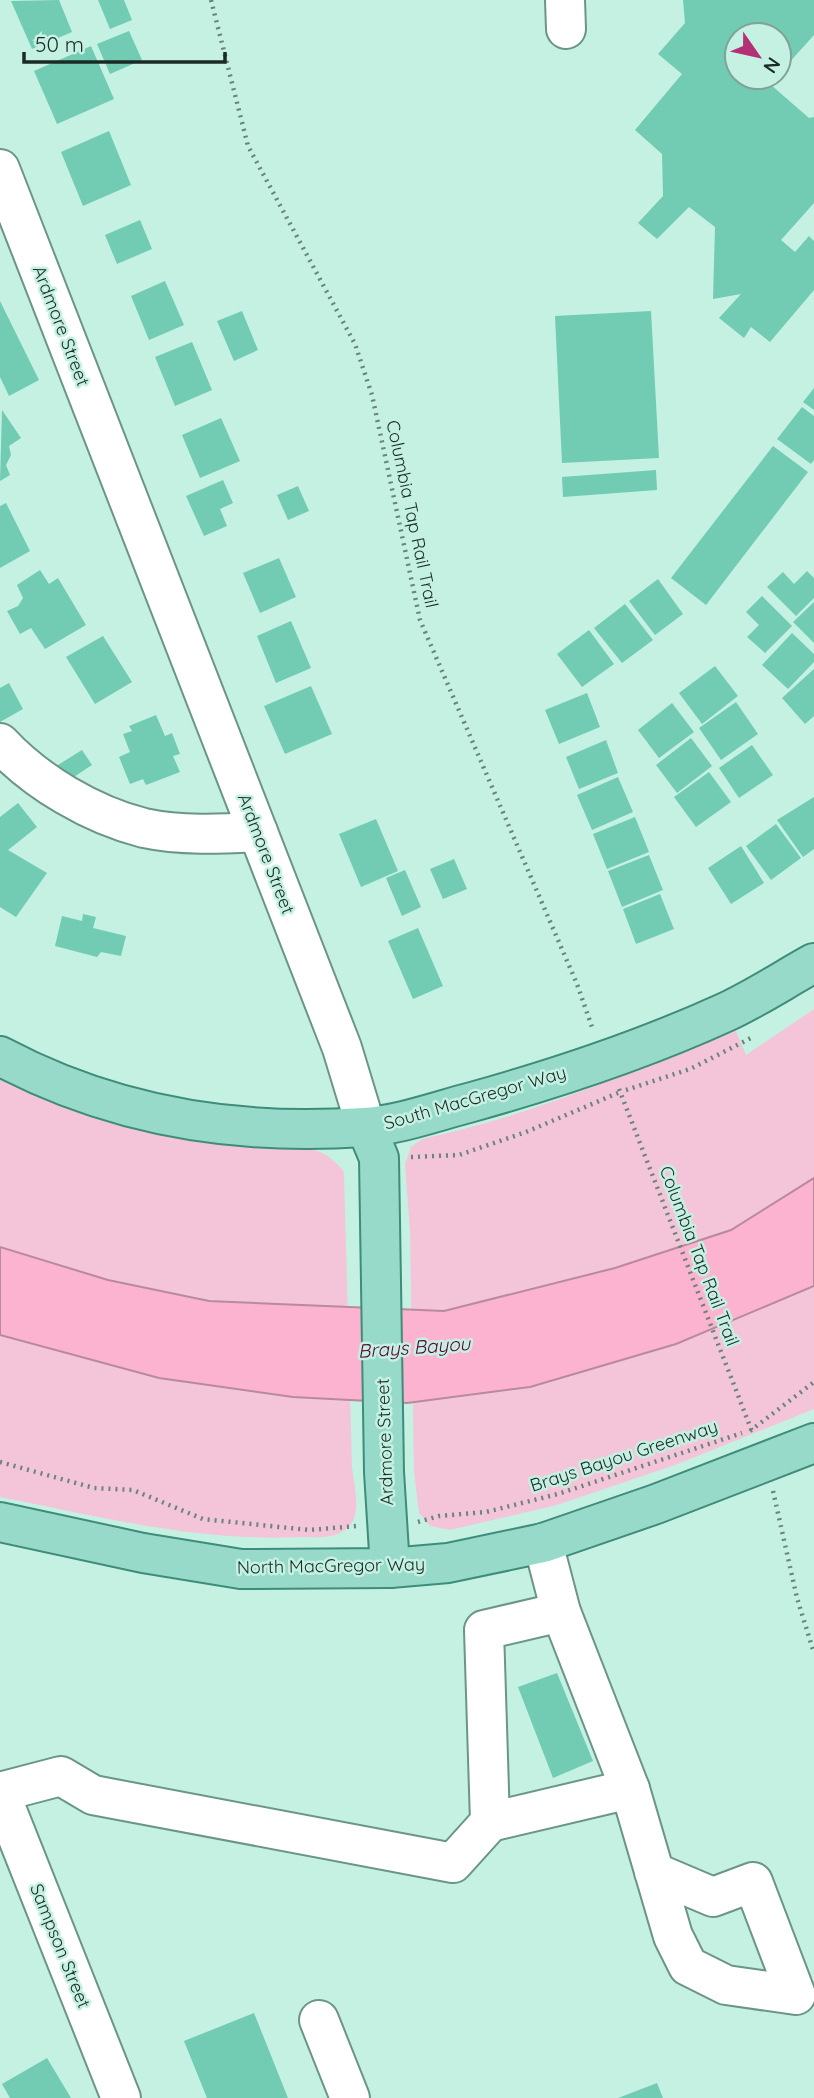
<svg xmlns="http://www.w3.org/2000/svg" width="814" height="2098" viewBox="0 0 814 2098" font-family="Quicksand,sans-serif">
<rect width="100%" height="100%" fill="#c5f1e3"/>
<g fill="#f4c5d8">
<path d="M 814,1009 L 814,1409 L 675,1465 L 557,1505 L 450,1530 L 430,1526 L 419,1513 L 414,1472 L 410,1231 L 405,1164 L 411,1147 L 422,1139 C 532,1116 632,1071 736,1031 L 746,1055 Z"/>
<path d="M 0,1080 C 55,1102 113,1128 173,1137 C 201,1141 230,1143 258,1146 C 295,1150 319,1139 344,1172 L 352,1467 C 354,1484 361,1510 351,1524 C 339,1540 318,1537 301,1537 C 198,1542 101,1517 0,1497 Z"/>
</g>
<path fill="#fcb3d0" stroke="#b88a9d" stroke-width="2" d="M 814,1178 L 814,1286 L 676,1344 L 530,1387 L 407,1403 L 293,1397 L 159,1378 L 0,1335 L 0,1247 L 108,1280 L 209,1301 L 444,1311 L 615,1268 L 731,1230 Z"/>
<g fill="#72cbb3">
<path d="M 59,0 L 72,32 L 32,49 L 11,1 Z"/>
<path d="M 98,0 L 124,0 L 132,20 L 110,29 Z"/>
<path d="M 683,0 L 814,0 L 814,35 L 779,74 L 779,35 L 737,35 L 737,77 L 777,77 L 770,84 L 809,118 L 814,117 L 814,203 L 781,240 L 795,252 L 809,236 L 814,241 L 814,290 L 770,342 L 751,327 L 744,338 L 719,318 L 741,294 L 713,299 L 715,227 L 689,207 L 657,239 L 638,223 L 663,196 L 662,154 L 635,130 L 682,74 L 658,54 L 685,23 Z"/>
<path d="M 129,31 L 142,60 L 110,74 L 97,44 Z"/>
<path d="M 91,46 L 114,99 L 57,124 L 34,71 Z"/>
<path d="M 109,131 L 131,185 L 83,206 L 61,152 Z"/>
<path d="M 140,220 L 152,249 L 117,264 L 105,235 Z"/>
<path d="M 165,281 L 184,325 L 149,340 L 131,296 Z"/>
<path d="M 0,301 L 39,380 L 9,396 L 0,377 Z"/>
<path d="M 242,311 L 258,350 L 234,361 L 217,321 Z"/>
<path d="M 651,311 L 659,458 L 562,463 L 555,316 Z"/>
<path d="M 192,342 L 212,390 L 175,406 L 155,357 Z"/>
<path d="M 814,388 L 814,410 L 803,402 Z"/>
<path d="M 802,407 L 814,416 L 814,460 L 811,464 L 777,439 Z"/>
<path d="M 2,410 L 21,438 L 9,446 L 11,455 L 6,465 L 10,475 L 0,481 Z"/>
<path d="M 221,418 L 240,461 L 200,478 L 182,435 Z"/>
<path d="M 773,446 L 808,472 L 706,605 L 671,578 Z"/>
<path d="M 656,470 L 657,490 L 563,497 L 562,477 Z"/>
<path d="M 223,480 L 233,503 L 220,509 L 227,526 L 204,536 L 186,496 Z"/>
<path d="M 298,486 L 309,511 L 288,520 L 277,495 Z"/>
<path d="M 6,503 L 30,551 L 0,568 L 0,506 Z"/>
<path d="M 279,558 L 296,597 L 260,613 L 243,573 Z"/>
<path d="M 40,570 L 49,584 L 58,578 L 86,625 L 45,649 L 31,628 L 20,634 L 7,611 L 18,606 L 23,598 L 17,585 Z"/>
<path d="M 807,571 L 814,578 L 814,598 L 796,616 L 767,587 L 783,572 L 794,584 Z"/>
<path d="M 658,579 L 683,614 L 655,635 L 629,601 Z"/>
<path d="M 762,596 L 792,626 L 765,653 L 747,637 L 759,625 L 746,612 Z"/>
<path d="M 814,602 L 814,643 L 793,622 Z"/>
<path d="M 625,604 L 653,640 L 622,663 L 594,628 Z"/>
<path d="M 291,621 L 311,668 L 276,683 L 257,636 Z"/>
<path d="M 589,630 L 614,664 L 582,687 L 557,654 Z"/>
<path d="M 792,633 L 814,654 L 814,662 L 788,689 L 762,665 Z"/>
<path d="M 103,636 L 132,682 L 95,704 L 66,657 Z"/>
<path d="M 715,666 L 738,696 L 702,724 L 679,693 Z"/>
<path d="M 814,669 L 814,716 L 805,724 L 782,698 Z"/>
<path d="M 9,683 L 23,709 L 0,722 L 0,688 Z"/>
<path d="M 311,686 L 332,734 L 285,754 L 264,706 Z"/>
<path d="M 587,693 L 600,727 L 559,744 L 545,710 Z"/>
<path d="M 736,702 L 758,734 L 721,760 L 699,728 Z"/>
<path d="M 672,703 L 694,732 L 659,758 L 638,730 Z"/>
<path d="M 156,715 L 165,736 L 172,733 L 180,754 L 173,756 L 180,772 L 146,785 L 143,779 L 130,784 L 119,757 L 130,752 L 123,734 L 132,731 L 129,726 Z"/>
<path d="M 691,738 L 712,766 L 677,793 L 656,765 Z"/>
<path d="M 606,740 L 618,773 L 579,789 L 566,757 Z"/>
<path d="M 752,745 L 773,775 L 739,798 L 719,768 Z"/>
<path d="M 82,750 L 92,765 L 60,786 L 50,770 Z"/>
<path d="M 709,772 L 731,802 L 696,827 L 674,797 Z"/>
<path d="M 618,777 L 633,812 L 592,830 L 577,795 Z"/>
<path d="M 814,797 L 814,849 L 803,857 L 777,820 Z"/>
<path d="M 18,803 L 37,827 L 8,850 L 47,873 L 16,917 L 0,907 L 0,817 Z"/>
<path d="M 635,817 L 649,852 L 607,869 L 593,834 Z"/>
<path d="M 376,819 L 398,871 L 361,887 L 339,834 Z"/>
<path d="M 776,824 L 801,858 L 771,880 L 746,846 Z"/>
<path d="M 741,846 L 764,883 L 731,904 L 708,868 Z"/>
<path d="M 649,855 L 663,890 L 622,907 L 608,871 Z"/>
<path d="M 454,859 L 467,889 L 443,899 L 430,869 Z"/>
<path d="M 405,870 L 421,907 L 402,916 L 386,878 Z"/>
<path d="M 660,894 L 674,929 L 636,944 L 623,909 Z"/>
<path d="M 83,914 L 96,917 L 93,928 L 126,936 L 121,956 L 101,952 L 97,957 L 55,946 L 62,916 L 82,921 Z"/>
<path d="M 418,928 L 443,986 L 413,999 L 388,941 Z"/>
<path d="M 557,1673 L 593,1761 L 553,1778 L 518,1687 Z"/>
<path d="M 254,2013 L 288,2098 L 207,2098 L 184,2041 Z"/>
<path d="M 47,2058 L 71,2098 L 10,2098 L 2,2084 Z"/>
<path d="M 657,2083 L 663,2098 L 618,2098 Z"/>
</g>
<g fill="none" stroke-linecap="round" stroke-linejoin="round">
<defs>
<g id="minor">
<path d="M 565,0 L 566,29"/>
<path d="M 0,169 L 342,1048 L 366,1127"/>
<path d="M 0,743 C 36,782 92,815 144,828 C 181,836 220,834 258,832"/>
<path d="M 543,1543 L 561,1612 L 630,1789 L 673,1936 L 688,1966 L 726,1985 L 796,1995 L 753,1882 L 713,1897 L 654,1872"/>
<path d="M 0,1792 L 61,1776 L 93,1795 L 453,1863 L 490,1822 L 484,1630 L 561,1612"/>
<path d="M 0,1793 L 121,2098"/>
<path d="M 490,1822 L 630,1789"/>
<path d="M 319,2020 L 350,2098"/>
</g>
<g id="major">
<path d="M 0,1056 C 113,1116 236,1136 364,1127 C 400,1125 437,1111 472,1102 C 558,1078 645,1049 726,1012 C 756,998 785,979 814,963"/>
<path d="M 366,1127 L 379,1158 L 384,1472 L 390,1568"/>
<path d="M 0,1522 L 143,1553 L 241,1569 L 390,1568 L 448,1563 L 543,1543 L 656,1504 L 814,1443"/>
</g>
</defs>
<use href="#minor" stroke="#6c9589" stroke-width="42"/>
<use href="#major" stroke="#3e8c79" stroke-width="42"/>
<g stroke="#68857c" stroke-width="4.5" stroke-dasharray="2 5" stroke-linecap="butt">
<path d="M 211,0 L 248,146 L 355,344 L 372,395 L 420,620 L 577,984 L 593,1030"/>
<path d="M 619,1089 L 753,1434"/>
<path d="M 626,1090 L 690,1069 L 753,1037"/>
<path d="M 411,1157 L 459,1155 L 526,1132 L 618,1093"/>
<path d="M 750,1431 L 814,1382"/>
<path d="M 0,1462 L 94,1488 L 133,1490 L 203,1519 L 309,1530 L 357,1526"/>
<path d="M 773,1491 L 797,1598 L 814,1653"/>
<path d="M 418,1522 L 439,1516 L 486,1512 L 558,1494 L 742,1433"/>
</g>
<use href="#minor" stroke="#fff" stroke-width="38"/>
<use href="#major" stroke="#97dac9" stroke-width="38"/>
</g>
<g text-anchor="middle" stroke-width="5" stroke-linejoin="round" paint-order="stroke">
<g font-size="18" fill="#1a2b26" stroke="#c5f1e3">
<text transform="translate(61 326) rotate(69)" y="6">Ardmore Street</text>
<text transform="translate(412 514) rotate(78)" y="6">Columbia Tap Rail Trail</text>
<text transform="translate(266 854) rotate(69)" y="6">Ardmore Street</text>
<text transform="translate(475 1098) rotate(-16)" y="6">South MacGregor Way</text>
<text transform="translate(699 1256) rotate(69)" y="6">Columbia Tap Rail Trail</text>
<text transform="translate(385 1442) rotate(-92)" y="6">Ardmore Street</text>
<text transform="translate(624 1456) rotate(-18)" y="6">Brays Bayou Greenway</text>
<text transform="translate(331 1566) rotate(-1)" y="6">North MacGregor Way</text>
<text transform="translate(60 1946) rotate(68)" y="6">Sampson Street</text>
</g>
<g font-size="19" font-style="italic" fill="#590435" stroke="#c5f1e3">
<text transform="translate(414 1347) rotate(-4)" y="7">Brays Bayou</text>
</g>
</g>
<g transform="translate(758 56) rotate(124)"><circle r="33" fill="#c5f1e3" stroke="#81a297" stroke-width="2"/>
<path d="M0-5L12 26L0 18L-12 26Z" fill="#b42f75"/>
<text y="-10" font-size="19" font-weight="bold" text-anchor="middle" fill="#1a2b26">N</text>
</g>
<path d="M24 52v10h201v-10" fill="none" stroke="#1a2b26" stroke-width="3.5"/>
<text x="35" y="52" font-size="21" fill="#1a2b26" stroke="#c5f1e3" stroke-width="5" paint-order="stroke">50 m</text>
</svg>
